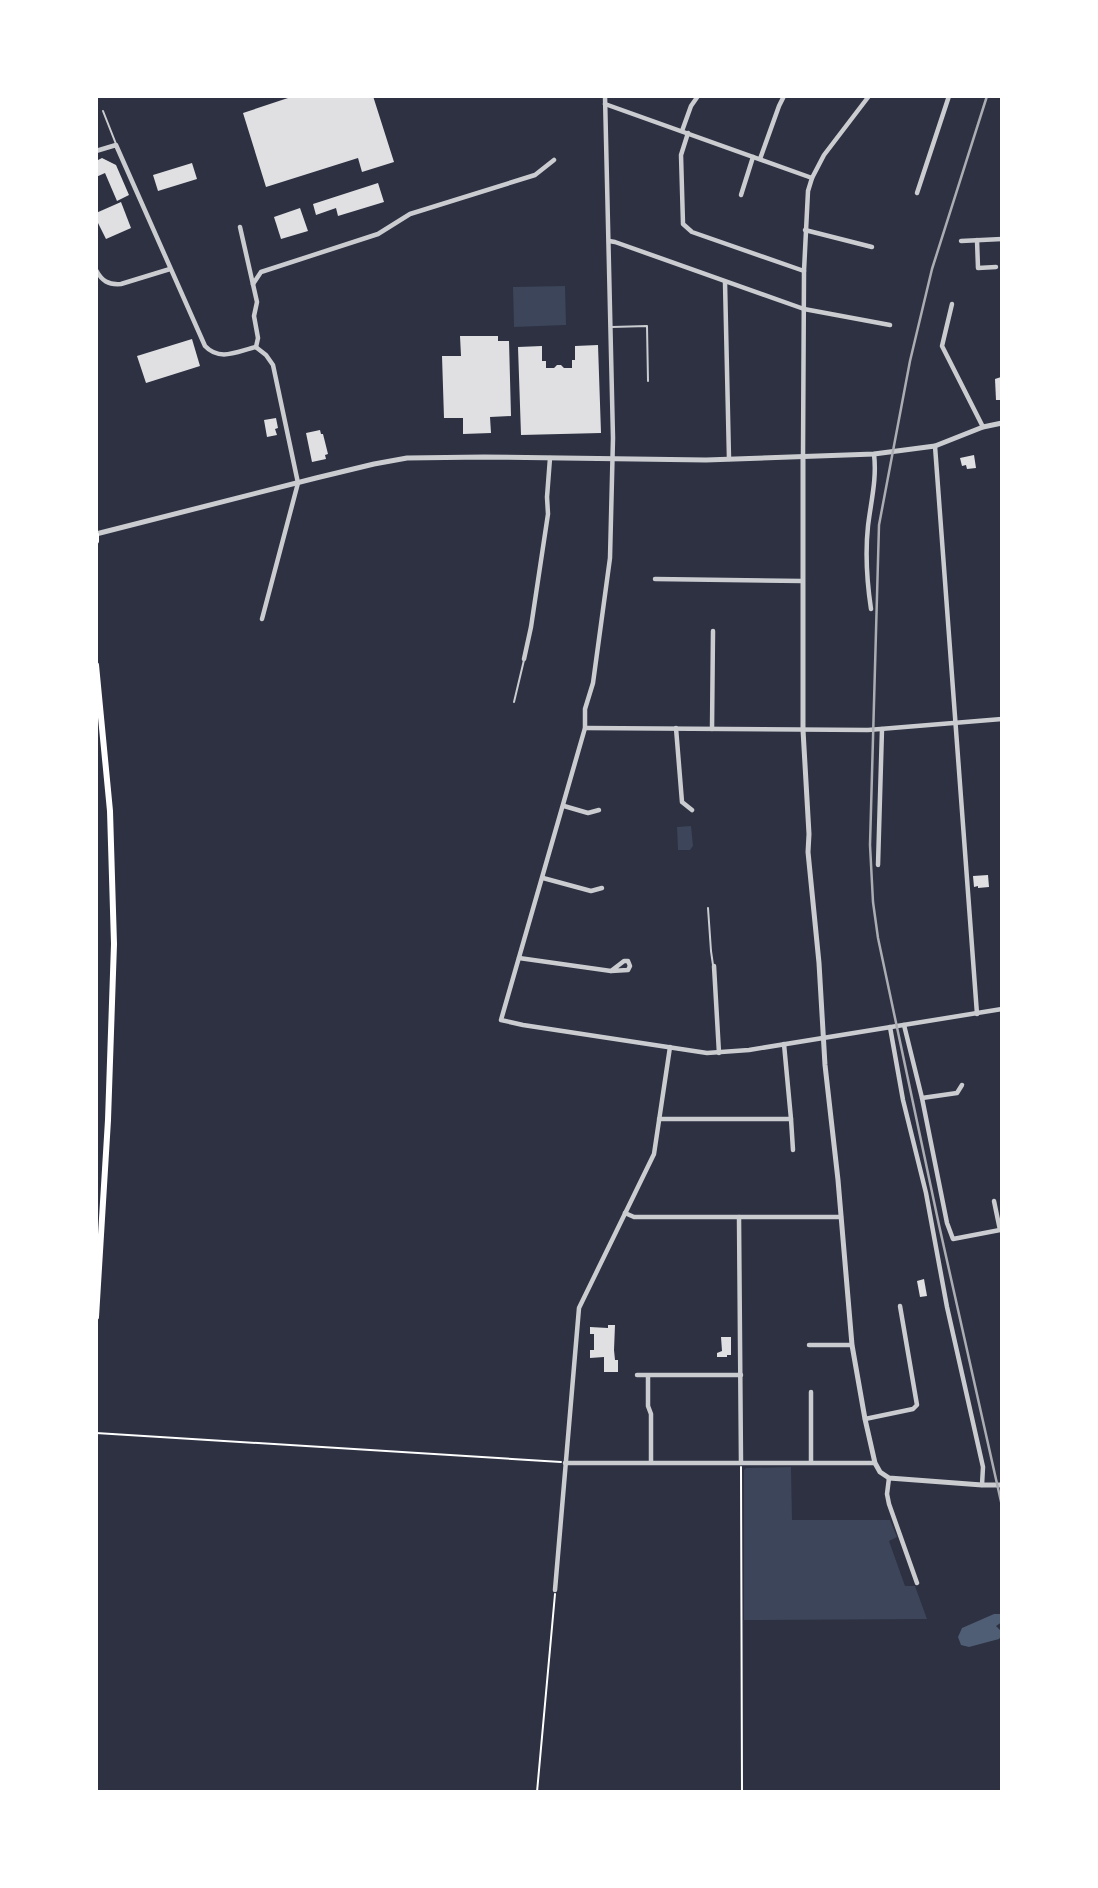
<svg xmlns="http://www.w3.org/2000/svg" width="1098" height="1888" viewBox="0 0 1098 1888" font-family="'Open Sans',sans-serif">
<rect width="100%" height="100%" fill="#2d3142"/>
<g fill="#3c4559">
<path d="M 565,286 L 566,325 L 514,327 L 513,287 Z"/>
<path d="M 691,826 L 693,846 L 690,850 L 678,850 L 677,827 Z"/>
<path d="M 791,1467 L 792,1520 L 890,1520 L 897,1537 L 889,1541 L 905,1586 L 915,1586 L 927,1619 L 744,1620 L 744,1470 L 746,1468 Z"/>
</g>
<path fill="#4f5d75" d="M 994,1614 L 1000,1614 L 1002,1622 L 996,1626 L 1002,1632 L 1001,1636 L 999,1639 L 969,1647 L 961,1645 L 958,1637 L 962,1628 Z"/>
<g fill="#e0e0e3">
<path d="M 294,96 L 373,96 L 394,162 L 362,172 L 358,158 L 266,187 L 243,113 Z"/>
<path d="M 102,158 L 116,165 L 129,195 L 117,201 L 105,173 L 96,177 L 96,161 Z"/>
<path d="M 192,163 L 197,179 L 158,191 L 153,175 Z"/>
<path d="M 378,183 L 384,202 L 338,216 L 336,208 L 316,215 L 313,204 Z"/>
<path d="M 121,202 L 131,228 L 106,239 L 96,219 L 96,213 Z"/>
<path d="M 300,208 L 308,231 L 281,239 L 274,217 Z"/>
<path d="M 460,336 L 498,336 L 498,341 L 509,341 L 511,416 L 490,417 L 491,433 L 463,434 L 463,418 L 444,418 L 442,356 L 461,356 Z"/>
<path d="M 192,339 L 200,366 L 146,383 L 137,356 Z"/>
<path d="M 598,345 L 601,433 L 521,435 L 518,347 L 542,346 L 542,361 L 546,361 L 546,368 L 554,368 L 557,365 L 561,365 L 564,368 L 572,368 L 572,360 L 575,360 L 575,346 Z"/>
<path d="M 1001,377 L 1002,400 L 996,400 L 995,379 Z"/>
<path d="M 276,418 L 278,428 L 275,429 L 277,435 L 267,437 L 264,420 Z"/>
<path d="M 320,430 L 321,434 L 323,434 L 328,454 L 325,455 L 326,459 L 312,462 L 306,433 Z"/>
<path d="M 974,455 L 976,468 L 967,469 L 966,465 L 962,466 L 960,458 Z"/>
<path d="M 988,875 L 989,887 L 978,888 L 978,886 L 974,887 L 973,876 Z"/>
<path d="M 924,1279 L 927,1296 L 920,1297 L 917,1281 Z"/>
<path d="M 608,1325 L 615,1325 L 614,1350 L 615,1360 L 618,1360 L 618,1372 L 604,1372 L 604,1357 L 590,1358 L 590,1350 L 594,1350 L 594,1334 L 590,1334 L 590,1327 L 608,1328 Z"/>
<path d="M 721,1337 L 731,1337 L 731,1355 L 727,1355 L 727,1357 L 717,1357 L 717,1353 L 722,1351 Z"/>
</g>
<g fill="none" stroke-linecap="round" stroke-linejoin="round">
<g stroke="#fff" stroke-width="2">
<path d="M 96,1433 L 561,1462"/>
<path d="M 741,1467 L 742,1792"/>
<path d="M 537,1792 L 555,1594"/>
</g>
<g stroke="#caccd0" stroke-width="2">
<path d="M 103,111 L 116,144"/>
<path d="M 612,327 L 647,326 L 648,381"/>
<path d="M 514,702 L 524,660"/>
<path d="M 708,908 L 711,951 L 713,965"/>
</g>
<g stroke="#caccd0" stroke-width="4.5">
<path d="M 605,96 L 613,438 L 610,558 L 593,683 L 585,709 L 585,728 L 501,1020 L 523,1025 L 707,1053 L 749,1050 L 1002,1009"/>
<path d="M 605,104 L 812,178"/>
<path d="M 682,131 L 691,106 L 698,96"/>
<path d="M 688,133 L 681,155 L 683,224 L 692,232 L 804,271"/>
<path d="M 96,151 L 116,145 L 205,346 C 220,362 238,351 256,347"/>
<path d="M 760,159 L 779,106 L 784,96"/>
<path d="M 917,193 L 949,96"/>
<path d="M 741,195 L 753,157"/>
<path d="M 240,227 L 257,302 L 254,316 L 258,338 L 256,347"/>
<path d="M 805,230 L 872,247"/>
<path d="M 977,240 L 978,268 L 996,267"/>
<path d="M 609,241 L 615,242 L 804,309 L 890,325"/>
<path d="M 961,241 L 1002,239"/>
<path d="M 96,270 C 102,281 108,285 121,284 L 170,269"/>
<path d="M 725,282 L 729,459"/>
<path d="M 253,284 L 261,272 L 378,234 L 410,214 L 535,175 L 554,160"/>
<path d="M 952,304 L 942,346 L 983,427"/>
<path d="M 257,348 L 266,355 L 273,365 L 298,483 L 262,619"/>
<path d="M 935,446 L 977,1014"/>
<path d="M 803,456 L 804,271 L 808,191 L 812,178 L 824,155 L 869,96"/>
<path d="M 655,579 L 802,581"/>
<path d="M 871,609 C 867,582 865,554 868,526 C 871,501 877,479 874,454"/>
<path d="M 524,659 L 531,627 L 548,514 L 547,497 L 550,458"/>
<path d="M 585,728 L 868,730 L 1002,719"/>
<path d="M 676,728 L 682,802 L 692,810"/>
<path d="M 712,729 L 713,631"/>
<path d="M 564,806 L 588,813 L 599,810"/>
<path d="M 878,865 L 882,729"/>
<path d="M 543,878 L 591,891 L 602,888"/>
<path d="M 519,958 L 611,971 L 628,970 L 630,966 L 628,961 L 624,961 L 611,971"/>
<path d="M 714,966 L 719,1053"/>
<path d="M 904,1025 L 922,1098 L 947,1223 L 953,1239 L 1000,1230 L 994,1201"/>
<path d="M 890,1027 L 903,1100 L 926,1193 L 947,1307 L 983,1467 L 982,1485"/>
<path d="M 922,1098 L 957,1093 L 962,1085"/>
<path d="M 659,1119 L 791,1119 L 784,1044"/>
<path d="M 791,1119 L 793,1150"/>
<path d="M 625,1213 L 634,1217 L 841,1217"/>
<path d="M 739,1217 L 741,1463"/>
<path d="M 809,1345 L 852,1345"/>
<path d="M 637,1375 L 741,1375"/>
<path d="M 648,1376 L 648,1406 L 651,1414 L 651,1462"/>
<path d="M 811,1392 L 811,1462"/>
<path d="M 865,1419 L 913,1409 L 917,1405 L 900,1306"/>
<path d="M 565,1463 L 875,1463"/>
<path d="M 889,1478 L 887,1494 L 889,1504 L 917,1583"/>
<path d="M 555,1590 L 579,1308 L 654,1154 L 670,1047"/>
</g>
<g stroke="#caccd0" stroke-width="5">
<path d="M 803,456 L 803,730 L 809,834 L 808,852 L 819,963 L 825,1065 L 838,1180 L 852,1345 L 865,1419 L 875,1463 L 880,1472 L 889,1478 L 982,1485 L 1002,1485"/>
<path d="M 96,534 L 316,478 L 374,464 L 407,458 L 484,457 L 706,460 L 874,454 L 935,446 L 983,427 L 1002,423"/>
</g>
<g stroke="#fff" stroke-width="6">
<path d="M 96,535 L 96,541"/>
<path d="M 96,665 L 110,811 L 114,944 L 108,1120 L 96,1317"/>
</g>
<path stroke="#abadb3" stroke-width="2.5" d="M 987,96 L 932,269 L 910,361 L 879,525 L 870,845 L 873,902 L 878,938 L 939,1225 L 1002,1506"/>
</g>
<rect width="1098" height="1888" fill="none" stroke="#ffffff" stroke-width="196"/>
</svg>
